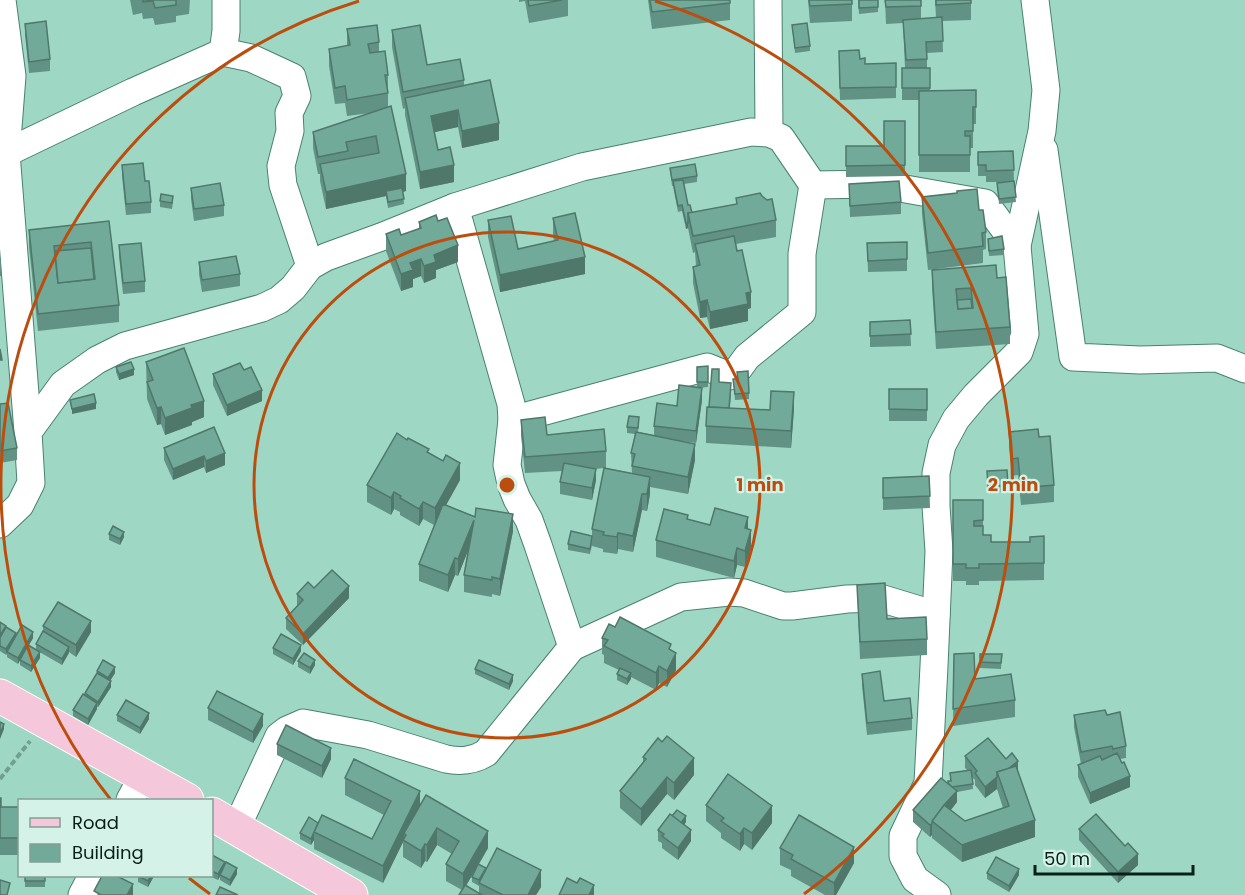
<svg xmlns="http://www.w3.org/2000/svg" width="1245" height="895" viewBox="0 0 1245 895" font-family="Poppins,sans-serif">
<rect width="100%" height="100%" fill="#9ed8c5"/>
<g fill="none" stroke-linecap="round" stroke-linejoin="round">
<defs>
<g id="minor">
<path d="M 2,0 L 12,76 L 6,153 L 28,432"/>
<path d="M 226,0 L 226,31 L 223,52 L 251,58 L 292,77 L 297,96 L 289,113 L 290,131 L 281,166 L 283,185 L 310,266"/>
<path d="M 768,0 L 769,133"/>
<path d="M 1044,150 L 1073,357 L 1140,360 L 1217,358 L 1245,369"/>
<path d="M 6,153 L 133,92 L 223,52"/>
<path d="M 455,207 L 511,404 L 512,420 L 507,465 L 511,484 L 517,499 L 529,520 L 538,545 L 572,647"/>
<path d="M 512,420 L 707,367 L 729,376 L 739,368 L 747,357 L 802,312 L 802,254 L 813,185"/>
<path d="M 0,524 L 20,505 L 31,483 L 28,432 L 63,384 L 97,360 L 125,346 L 262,308 L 279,300 L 293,288 L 310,266 L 326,257 L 381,237 L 455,207 L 582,167 L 751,132 L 769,133 L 781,138 L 813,185 L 877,184 L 985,203 L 1017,246"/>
<path d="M 130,800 L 143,776"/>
<path d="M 243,832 L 241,818 L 279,736 L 287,730 L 303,723 L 368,735 L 446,759 C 461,762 473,761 486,753 L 572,647 L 681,597 L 729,592 L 744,593 L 783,606 L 792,606 L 847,599 L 880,598 L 936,615"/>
<path d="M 82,895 L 92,876"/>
<path d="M 937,895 L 915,879 L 903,856 L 903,836 L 928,783 L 934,666 L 939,551 L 936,506 L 936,473 L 942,445 L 956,419 L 976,395 L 1019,352 L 1025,334 L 1017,246 L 1042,131 L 1046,90 L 1035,0"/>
</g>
<g id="major">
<path d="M 0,696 L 187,800"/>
<path d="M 212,814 L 351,895"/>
</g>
</defs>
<use href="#minor" stroke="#498171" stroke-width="29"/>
<use href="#major" stroke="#fff" stroke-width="35"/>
<path stroke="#70a090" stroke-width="4" stroke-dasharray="6 3" stroke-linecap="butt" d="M 0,779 L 30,741"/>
<use href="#minor" stroke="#fff" stroke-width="27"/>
<use href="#major" stroke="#f4c8da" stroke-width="33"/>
</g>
<g fill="#619283" fill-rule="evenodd">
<path d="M 130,0 L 190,0 L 189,14 L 176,16 L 176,22 L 155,25 L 153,18 L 143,19 L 142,13 L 133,15 Z"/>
<path d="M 519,0 L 568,0 L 568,16 L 529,23 L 525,1 L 519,2 Z"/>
<path d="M 648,0 L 730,0 L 730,20 L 652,29 Z"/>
<path d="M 808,0 L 852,0 L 852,21 L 810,23 Z"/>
<path d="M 858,0 L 878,0 L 878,12 L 859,14 Z"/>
<path d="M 885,0 L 921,0 L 921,19 L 936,18 L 935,0 L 971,0 L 971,20 L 942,21 L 943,52 L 927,53 L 927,68 L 930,68 L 930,91 L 976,90 L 976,124 L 973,124 L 973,148 L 970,148 L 970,172 L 919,172 L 919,100 L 902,100 L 902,68 L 905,68 L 903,23 L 886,24 Z"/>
<path d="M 25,24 L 50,59 L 50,71 L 29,73 L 25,35 Z"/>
<path d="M 792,25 L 810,46 L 810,51 L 795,53 Z"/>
<path d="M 347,29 L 379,42 L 379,52 L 388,75 L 388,107 L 406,191 L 403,192 L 404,204 L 388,208 L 386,196 L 326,209 L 320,181 L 320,174 L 318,174 L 313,148 L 313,132 L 370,113 L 347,116 L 345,103 L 335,104 L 329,66 L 329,49 L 347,46 Z"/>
<path d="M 392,30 L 427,65 L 464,80 L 464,86 L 499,140 L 462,148 L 458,127 L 434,132 L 438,150 L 454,182 L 420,189 L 405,115 L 405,108 L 403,109 L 392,47 Z"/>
<path d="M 860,59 L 865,64 L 896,63 L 896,98 L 840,100 L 839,62 Z"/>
<path d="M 905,121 L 905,176 L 846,177 L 846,146 L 884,146 Z"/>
<path d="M 1013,151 L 1014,181 L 1016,202 L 999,204 L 997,183 L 1006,182 L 986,182 L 986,176 L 978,176 L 978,152 Z"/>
<path d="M 122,165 L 145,181 L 151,202 L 151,213 L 126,215 L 122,176 Z"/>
<path d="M 670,168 L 697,176 L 697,182 L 684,184 L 688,205 L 692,213 L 736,204 L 736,198 L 762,196 L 776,220 L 776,237 L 736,244 L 751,308 L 748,309 L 748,321 L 710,329 L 707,317 L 700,318 L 693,283 L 693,267 L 696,266 L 695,252 L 693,253 L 688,228 L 686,229 L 682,211 L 678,212 L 673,186 L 672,186 Z"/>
<path d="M 849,184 L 901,202 L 901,214 L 850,217 Z"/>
<path d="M 191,188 L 224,205 L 224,216 L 194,221 L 191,199 Z"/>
<path d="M 922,197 L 979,210 L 986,232 L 986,249 L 983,250 L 983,263 L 928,270 L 922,214 Z"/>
<path d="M 160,201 L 173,202 L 172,209 L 160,207 Z"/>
<path d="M 553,218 L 585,274 L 500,292 L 488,237 L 488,220 L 518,249 L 554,241 L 553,235 Z"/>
<path d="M 109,221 L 119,305 L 119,322 L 38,331 L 29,247 L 29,230 Z"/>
<path d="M 419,222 L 458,262 L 436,270 L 436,278 L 424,283 L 421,276 L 413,279 L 413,287 L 401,291 L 386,251 L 386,234 L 401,235 L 419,229 Z"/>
<path d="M 988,239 L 1004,249 L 1004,255 L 989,256 Z"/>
<path d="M 907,242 L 907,271 L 868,272 L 867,243 Z"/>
<path d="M 119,245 L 145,281 L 145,292 L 123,294 L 119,256 Z"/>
<path d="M 0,257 L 1,264 L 1,276 L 0,276 Z"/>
<path d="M 199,262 L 240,274 L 240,286 L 202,292 L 199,274 Z"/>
<path d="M 932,270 L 997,278 L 1010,327 L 1010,344 L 936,349 L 932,287 Z"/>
<path d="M 910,320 L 911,346 L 870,347 L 870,322 Z"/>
<path d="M 146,362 L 204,417 L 192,422 L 192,425 L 165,435 L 161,424 L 157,425 L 147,399 Z"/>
<path d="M 708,366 L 708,387 L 698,388 L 702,400 L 696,443 L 681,441 L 695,460 L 688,494 L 650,487 L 650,494 L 647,511 L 642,510 L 633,552 L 618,549 L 617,554 L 603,552 L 603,549 L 592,546 L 592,545 L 590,554 L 568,550 L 568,544 L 592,536 L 592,529 L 604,468 L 595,469 L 596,480 L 592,500 L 560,494 L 560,482 L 562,471 L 525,473 L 521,436 L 521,420 L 547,435 L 606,451 L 606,468 L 632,473 L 631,453 L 635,434 L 627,433 L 627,427 L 639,423 L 638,432 L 654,435 L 654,426 L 697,387 L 697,367 Z"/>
<path d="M 116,367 L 134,375 L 119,380 L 116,372 Z"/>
<path d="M 737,372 L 749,393 L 749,399 L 735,400 L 733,379 L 737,379 Z"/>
<path d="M 213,374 L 262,401 L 227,416 L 213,385 Z"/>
<path d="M 719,382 L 731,394 L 730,408 L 770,410 L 794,409 L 791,448 L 706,443 L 706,426 L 709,407 Z"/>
<rect x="889" y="389" width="38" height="32"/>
<path d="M 0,404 L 17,448 L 17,460 L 0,463 Z"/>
<path d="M 214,427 L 225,465 L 206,473 L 204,467 L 173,480 L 164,460 L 164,448 Z"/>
<path d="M 1009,432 L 1039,437 L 1054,485 L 1054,502 L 1021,505 L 1018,475 L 1012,476 L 1009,448 Z"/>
<path d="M 429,453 L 460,480 L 446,505 L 513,531 L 500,596 L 492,594 L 492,597 L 464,592 L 464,575 L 468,550 L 458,576 L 455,575 L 448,592 L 419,581 L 419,564 L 434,525 L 423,519 L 419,526 L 400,515 L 400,512 L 394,509 L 391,515 L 367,502 L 367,485 Z"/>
<path d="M 987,471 L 1008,485 L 1008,491 L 988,493 Z"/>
<path d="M 929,476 L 930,508 L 883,510 L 883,478 Z"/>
<path d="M 953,500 L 983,500 L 983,535 L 991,542 L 1030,542 L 1044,536 L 1044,580 L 979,581 L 979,585 L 966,585 L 966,581 L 953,581 Z"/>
<path d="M 688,520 L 710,525 L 748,529 L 751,547 L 745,567 L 737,565 L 734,578 L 656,557 L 656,540 Z"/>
<path d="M 109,534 L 124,537 L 120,545 L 109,540 Z"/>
<path d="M 857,585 L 887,619 L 927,639 L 927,655 L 860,659 Z"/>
<path d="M 314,588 L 349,598 L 303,645 L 286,629 L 286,618 L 298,606 L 297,605 L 297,594 Z"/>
<path d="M 0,622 L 16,636 L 33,638 L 29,645 L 40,658 L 31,672 L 20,665 L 20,660 L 18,664 L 7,657 L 7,653 L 6,655 L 0,651 Z"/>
<path d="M 43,626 L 91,632 L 76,657 L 69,652 L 62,665 L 36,650 L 36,644 L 43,631 Z"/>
<path d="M 602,638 L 671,651 L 676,670 L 667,687 L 659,683 L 656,690 L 631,677 L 627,685 L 617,680 L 617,674 L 619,670 L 604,663 L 604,655 L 602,654 Z"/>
<path d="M 273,648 L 301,651 L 293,665 L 273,654 Z"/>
<path d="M 954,654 L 975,679 L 1015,700 L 1015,717 L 953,726 Z"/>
<path d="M 980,654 L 1002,654 L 1001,669 L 980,668 Z"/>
<path d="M 298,661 L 315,665 L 310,674 L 298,667 Z"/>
<path d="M 475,669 L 513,681 L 509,690 L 475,674 Z"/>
<path d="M 97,671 L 115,673 L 110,681 L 111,687 L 98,707 L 97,707 L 97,709 L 88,725 L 73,716 L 73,710 L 85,696 L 85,693 L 97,674 Z"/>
<path d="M 862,674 L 884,701 L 912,718 L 912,730 L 867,735 L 862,685 Z"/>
<path d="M 208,708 L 263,726 L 253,743 L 208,720 Z"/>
<path d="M 117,715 L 149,719 L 140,734 L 117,721 Z"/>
<path d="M 1074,715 L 1107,715 L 1126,746 L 1126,758 L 1120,759 L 1130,787 L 1090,804 L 1078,777 L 1078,765 L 1081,764 L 1074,727 Z"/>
<path d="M 277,744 L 331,759 L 322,778 L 277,755 Z"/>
<path d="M 965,756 L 1006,759 L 1018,771 L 1035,837 L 962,862 L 932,838 L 932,835 L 930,837 L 913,822 L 913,810 L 950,781 L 950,773 L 967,770 L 965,768 ZM 972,777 L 975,780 L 975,785 L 985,798 L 997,789 L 1003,808 L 965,821 L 951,810 L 957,802 L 957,792 L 973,789 Z"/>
<path d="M 643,757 L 694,775 L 674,800 L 667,794 L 641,826 L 620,808 L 620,791 L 643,762 Z"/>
<path d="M 345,778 L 420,806 L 488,848 L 479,864 L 486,871 L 541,887 L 536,895 L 459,895 L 462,890 L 446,881 L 446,864 L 452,854 L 437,845 L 427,862 L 425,861 L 421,868 L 403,857 L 403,842 L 383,883 L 314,849 L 314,840 L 311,845 L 300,839 L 300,833 L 318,823 L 372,839 L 384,815 L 345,795 ZM 477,866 L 472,877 L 472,882 L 479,886 L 479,893 L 466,885 Z"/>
<path d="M 0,798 L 1,807 L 20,807 L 20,855 L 0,855 Z"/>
<path d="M 706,805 L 772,823 L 752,850 L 744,844 L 740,851 L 721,838 L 721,833 L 706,821 Z"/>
<path d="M 672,816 L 686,822 L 684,825 L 691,841 L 678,860 L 662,848 L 662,843 L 658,841 L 658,830 Z"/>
<path d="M 1079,829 L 1125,846 L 1138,865 L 1118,883 L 1079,840 Z"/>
<path d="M 780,848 L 854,863 L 836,895 L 825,895 L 791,876 L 791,870 L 780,865 Z"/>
<path d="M 212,855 L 237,874 L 230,886 L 220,880 L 220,877 L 218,880 L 209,876 L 212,876 Z"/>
<path d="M 987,873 L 1019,875 L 1009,892 L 987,879 Z"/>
<rect x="25" y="876" width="20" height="11"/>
<path d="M 138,876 L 154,876 L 148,887 L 138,882 Z"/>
</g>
<g fill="#4f776a">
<path d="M 458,110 L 458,127 L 431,133 L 431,116 Z"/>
<path d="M 499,123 L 499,140 L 462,148 L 462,131 Z"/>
<path d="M 454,165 L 454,182 L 420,189 L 420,172 Z"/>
<path d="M 406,174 L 406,191 L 387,195 L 386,191 L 386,196 L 326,209 L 326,192 Z"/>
<path d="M 686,223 L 688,223 L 688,228 L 686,229 Z"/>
<path d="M 458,245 L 458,262 L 436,270 L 436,278 L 424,283 L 424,266 L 434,255 Z"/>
<path d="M 585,257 L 585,274 L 500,292 L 500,275 Z"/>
<path d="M 421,259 L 421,276 L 413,279 L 413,287 L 401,291 L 401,274 L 410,263 Z"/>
<path d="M 751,292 L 751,308 L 748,309 L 748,321 L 710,329 L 710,312 L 746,293 Z"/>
<path d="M 707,300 L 707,317 L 700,318 L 700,302 Z"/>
<path d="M 134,369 L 134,375 L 119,380 L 119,374 Z"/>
<path d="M 702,388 L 702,400 L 696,443 L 696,431 Z"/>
<path d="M 262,390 L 262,401 L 227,416 L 227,405 Z"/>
<path d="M 794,392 L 794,409 L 791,448 L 791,431 Z"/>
<path d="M 204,401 L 204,417 L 192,422 L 192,425 L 165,435 L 165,418 L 191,405 Z"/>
<path d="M 96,403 L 96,409 L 72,414 L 72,409 Z"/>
<path d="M 161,407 L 161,424 L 157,425 L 157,408 Z"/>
<path d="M 695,444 L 695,460 L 688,494 L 688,477 Z"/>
<path d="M 225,453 L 225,465 L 206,473 L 206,461 Z"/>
<path d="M 204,456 L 204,467 L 173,480 L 173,469 Z"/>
<path d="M 460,463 L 460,480 L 435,525 L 435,508 Z"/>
<path d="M 596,469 L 596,480 L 592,500 L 592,488 Z"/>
<path d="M 650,477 L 650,494 L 647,511 L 647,494 Z"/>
<path d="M 394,492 L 394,509 L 391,515 L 391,498 Z"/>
<path d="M 642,494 L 642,510 L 633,552 L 633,536 Z"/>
<path d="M 423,502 L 423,519 L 419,526 L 419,509 Z"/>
<path d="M 513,514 L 513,531 L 500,596 L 500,579 Z"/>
<path d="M 748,517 L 748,534 L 745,528 Z"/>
<path d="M 474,520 L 474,536 L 458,576 L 458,559 Z"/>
<path d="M 751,530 L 751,547 L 745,567 L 745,551 Z"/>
<path d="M 124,532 L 124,537 L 120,545 L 120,539 Z"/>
<path d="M 618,533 L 618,549 L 617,554 L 617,537 Z"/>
<path d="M 737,548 L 737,565 L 734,578 L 734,561 Z"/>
<path d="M 455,558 L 455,575 L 448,592 L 448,575 Z"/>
<path d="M 349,586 L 349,598 L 303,645 L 303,634 Z"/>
<path d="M 91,621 L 91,632 L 76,657 L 76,645 Z"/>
<path d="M 33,632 L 33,638 L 18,664 L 18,658 Z"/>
<path d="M 16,633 L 16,638 L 7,652 L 6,655 L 6,649 Z"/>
<path d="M 301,645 L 301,651 L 293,665 L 293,659 Z"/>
<path d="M 69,647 L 69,653 L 62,665 L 62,659 Z"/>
<path d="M 40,652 L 40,658 L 31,672 L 31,666 Z"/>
<path d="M 676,653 L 676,670 L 667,687 L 667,671 Z"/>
<path d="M 315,660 L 315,665 L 310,674 L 310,668 Z"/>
<path d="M 659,666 L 659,683 L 656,690 L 656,673 Z"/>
<path d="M 115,667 L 115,673 L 108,684 L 108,678 Z"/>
<path d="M 631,673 L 631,679 L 627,685 L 627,679 Z"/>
<path d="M 513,675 L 513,681 L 509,690 L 509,684 Z"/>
<path d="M 111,681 L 111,687 L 98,707 L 98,702 Z"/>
<path d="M 97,703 L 97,709 L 88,725 L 88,719 Z"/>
<path d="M 149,713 L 149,719 L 140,734 L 140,728 Z"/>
<path d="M 263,714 L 263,726 L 253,743 L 253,732 Z"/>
<path d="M 4,724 L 4,729 L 0,739 L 0,734 Z"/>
<path d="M 331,748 L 331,759 L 322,778 L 322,766 Z"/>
<path d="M 694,758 L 694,775 L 674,800 L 674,783 Z"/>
<path d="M 1018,761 L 1018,772 L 998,776 Z"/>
<path d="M 1130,776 L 1130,787 L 1090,804 L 1090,793 Z"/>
<path d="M 667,777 L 667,794 L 641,826 L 641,809 Z"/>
<path d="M 997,777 L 997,789 L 985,798 L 985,787 Z"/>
<path d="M 420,791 L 420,807 L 406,835 L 404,833 L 404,840 L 383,883 L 383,866 Z"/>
<path d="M 957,791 L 957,802 L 945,817 L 943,807 Z"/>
<path d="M 772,806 L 772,823 L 752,850 L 752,833 Z"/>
<path d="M 686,816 L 686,822 L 679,831 L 679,826 Z"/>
<path d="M 1035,820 L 1035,837 L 962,862 L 962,845 Z"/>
<path d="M 932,824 L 932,835 L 930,837 L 930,825 Z"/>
<path d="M 437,828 L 437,845 L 427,862 L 427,845 Z"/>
<path d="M 744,828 L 744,844 L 740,851 L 740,834 Z"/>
<path d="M 691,830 L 691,841 L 678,860 L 678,848 Z"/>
<path d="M 488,831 L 488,848 L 463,891 L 463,874 Z"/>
<path d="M 314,834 L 314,840 L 311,845 L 311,839 Z"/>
<path d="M 425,844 L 425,861 L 421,868 L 421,851 Z"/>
<path d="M 854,847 L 854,863 L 836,895 L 834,895 L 834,883 Z"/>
<path d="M 1138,854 L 1138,865 L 1118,883 L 1118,872 Z"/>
<path d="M 225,862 L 225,867 L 220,875 L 218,880 L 218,874 Z"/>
<path d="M 237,868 L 237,874 L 230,886 L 230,880 Z"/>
<path d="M 1019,869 L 1019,875 L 1009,892 L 1009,886 Z"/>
<path d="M 541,870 L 541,887 L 536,895 L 528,895 Z"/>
<path d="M 151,876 L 154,876 L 148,887 L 148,881 Z"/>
<path d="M 133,884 L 133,895 L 127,895 Z"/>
<path d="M 594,885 L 594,895 L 589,895 Z"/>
</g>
<g fill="#71aa98" stroke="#4f776a" stroke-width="1.5" fill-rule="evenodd">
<path d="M 143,0 L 176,0 L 176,5 L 155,8 L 153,1 L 143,2 Z"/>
<path d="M 528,0 L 562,0 L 529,6 Z"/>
<path d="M 650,0 L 730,0 L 730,3 L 652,12 Z"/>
<path d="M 809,0 L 852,0 L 852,4 L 810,6 Z"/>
<path d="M 859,0 L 878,0 L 878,7 L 859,8 Z"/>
<path d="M 885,0 L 921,0 L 921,6 L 886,7 Z"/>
<path d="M 936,0 L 971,0 L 971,3 L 936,5 Z"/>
<path d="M 942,17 L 943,41 L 926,42 L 927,59 L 906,60 L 903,20 Z"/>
<path d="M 46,21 L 50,59 L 29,62 L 25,24 Z"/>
<path d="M 807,23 L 810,46 L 795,48 L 792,25 Z"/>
<path d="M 377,25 L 379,42 L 368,44 L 370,53 L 385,51 L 388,75 L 385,75 L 388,93 L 347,100 L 345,86 L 335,88 L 329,49 L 350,45 L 347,29 Z"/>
<path d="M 420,25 L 427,65 L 460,59 L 464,80 L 403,92 L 392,30 Z"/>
<path d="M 859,50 L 860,59 L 865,58 L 865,64 L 896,63 L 896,87 L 840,88 L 839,51 Z"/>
<rect x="902" y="68" width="28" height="20"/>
<path d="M 490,80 L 499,123 L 462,131 L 458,110 L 431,116 L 438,150 L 450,147 L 454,165 L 420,172 L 405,98 Z"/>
<path d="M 976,90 L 976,107 L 973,107 L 973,131 L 965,131 L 965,136 L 970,136 L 970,155 L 919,155 L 919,91 Z"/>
<path d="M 391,106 L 406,174 L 326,192 L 320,164 L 379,153 L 376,136 L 346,142 L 348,151 L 318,157 L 313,132 Z"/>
<path d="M 884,121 L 905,121 L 905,165 L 846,166 L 846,146 L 884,146 Z"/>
<path d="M 1013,151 L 1014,170 L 986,171 L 986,165 L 978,165 L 978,152 Z"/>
<path d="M 143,163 L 145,181 L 149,181 L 151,202 L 126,204 L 122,165 Z"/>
<path d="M 695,164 L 697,176 L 672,180 L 670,168 Z"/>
<path d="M 683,180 L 688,205 L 690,205 L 692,213 L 688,213 L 688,223 L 686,223 L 682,205 L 678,206 L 673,181 Z"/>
<path d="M 899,181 L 901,202 L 850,206 L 849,184 Z"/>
<path d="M 1014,181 L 1016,197 L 999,199 L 997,183 Z"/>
<path d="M 220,183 L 224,205 L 194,209 L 191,188 Z"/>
<path d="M 402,188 L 404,199 L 388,202 L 386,191 Z"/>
<path d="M 977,189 L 979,210 L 983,210 L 986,232 L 982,233 L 983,246 L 928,253 L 922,197 L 957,193 L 957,191 Z"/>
<path d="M 760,193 L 762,196 L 767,200 L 772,199 L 776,220 L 693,236 L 688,213 L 737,204 L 736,198 Z"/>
<path d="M 161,194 L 173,196 L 172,203 L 160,201 Z"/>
<path d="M 575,213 L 585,257 L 500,275 L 488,220 L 511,216 L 518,249 L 558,240 L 553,218 Z"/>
<path d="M 436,215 L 438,221 L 447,218 L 458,245 L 434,255 L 436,262 L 424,266 L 421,259 L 410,263 L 413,270 L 401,274 L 386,234 L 399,229 L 401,235 L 421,228 L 419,222 Z"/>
<path d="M 109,221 L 119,305 L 38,314 L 29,230 ZM 91,242 L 95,279 L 58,283 L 54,246 Z"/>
<path d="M 734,236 L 737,251 L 742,250 L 751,292 L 746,293 L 748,304 L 710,312 L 707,300 L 700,302 L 693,267 L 700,265 L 695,244 Z"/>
<path d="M 1002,236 L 1004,249 L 989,251 L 988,239 Z"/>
<path d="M 907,242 L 907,259 L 868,261 L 867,243 Z"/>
<path d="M 141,243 L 145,281 L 123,283 L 119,245 Z"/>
<path d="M 91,248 L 94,279 L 58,283 L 55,251 Z"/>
<path d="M 236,256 L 240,274 L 202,280 L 199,262 Z"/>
<path d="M 996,265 L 997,278 L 1006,277 L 1010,327 L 936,332 L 932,270 ZM 971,288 L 973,308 L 958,309 L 956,289 Z"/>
<path d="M 971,299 L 972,308 L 958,309 L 957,300 Z"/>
<path d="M 910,320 L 911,334 L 870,336 L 870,322 Z"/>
<path d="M 184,348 L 204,401 L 191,405 L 192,408 L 165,418 L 161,407 L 157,408 L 147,382 L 153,380 L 146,362 Z"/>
<path d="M 0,349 L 2,360 L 0,360 Z"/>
<path d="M 131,362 L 134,369 L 119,374 L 116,367 Z"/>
<path d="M 240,363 L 244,370 L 251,367 L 262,390 L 227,405 L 213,374 Z"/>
<path d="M 708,366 L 708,382 L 697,382 L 697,367 Z"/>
<path d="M 712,369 L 719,369 L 719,382 L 731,383 L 729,408 L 709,407 Z"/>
<path d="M 748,371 L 749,393 L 735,394 L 733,379 L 738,379 L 737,372 Z"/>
<path d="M 679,385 L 702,388 L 696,431 L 654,426 L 657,403 L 677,406 Z"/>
<path d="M 889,389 L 927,389 L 927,410 L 889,409 Z"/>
<path d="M 771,391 L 794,392 L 791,431 L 706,426 L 707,407 L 770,410 Z"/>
<path d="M 94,394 L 96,403 L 72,409 L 70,400 Z"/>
<path d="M 8,403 L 17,448 L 0,451 L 0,404 Z"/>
<path d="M 629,416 L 639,417 L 638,428 L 627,427 Z"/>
<path d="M 545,417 L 547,435 L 604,429 L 606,451 L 525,457 L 521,420 Z"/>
<path d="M 214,427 L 225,453 L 206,461 L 204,456 L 173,469 L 164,448 Z"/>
<path d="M 1038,429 L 1039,437 L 1050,436 L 1054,485 L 1021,488 L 1018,458 L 1012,459 L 1009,432 Z"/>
<path d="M 636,432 L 695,444 L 688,477 L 632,466 L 635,454 L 631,453 Z"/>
<path d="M 397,433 L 407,440 L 408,438 L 429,449 L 427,452 L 443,461 L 446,455 L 460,463 L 435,508 L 423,502 L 419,509 L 400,498 L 401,496 L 394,492 L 391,498 L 367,485 Z"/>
<path d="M 564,463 L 596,469 L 592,488 L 560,482 Z"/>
<path d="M 604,468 L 650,477 L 647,494 L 642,494 L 633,536 L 618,533 L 617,537 L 603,535 L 604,532 L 592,529 Z"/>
<path d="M 1007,470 L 1008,485 L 988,487 L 987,471 Z"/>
<path d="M 929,476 L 930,496 L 883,498 L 883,478 Z"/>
<path d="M 953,500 L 983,500 L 983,520 L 974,521 L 974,526 L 983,526 L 983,535 L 991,535 L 991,542 L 1030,542 L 1030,537 L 1044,536 L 1044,563 L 979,564 L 979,568 L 966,568 L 966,564 L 953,564 Z"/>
<path d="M 443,504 L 475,517 L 476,508 L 513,514 L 500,579 L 492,577 L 492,580 L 464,575 L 474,520 L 458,559 L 455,558 L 448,575 L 419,564 Z"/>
<path d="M 715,508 L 748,517 L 745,528 L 751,530 L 745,551 L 737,548 L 734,561 L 656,540 L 664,509 L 688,515 L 687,519 L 710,525 Z"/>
<path d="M 113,526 L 124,532 L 120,539 L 109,534 Z"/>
<path d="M 571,531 L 592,536 L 590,549 L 568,544 Z"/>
<path d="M 332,570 L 349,586 L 303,634 L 286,618 L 303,600 L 297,594 L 308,582 L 314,588 Z"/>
<path d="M 885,583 L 887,619 L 926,617 L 927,639 L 860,642 L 857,585 Z"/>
<path d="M 58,602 L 91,621 L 76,645 L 43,626 Z"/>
<path d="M 620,617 L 671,644 L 669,649 L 676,653 L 667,671 L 659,666 L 656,673 L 604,646 L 608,640 L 602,638 L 609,624 L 615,627 Z"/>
<path d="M 0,622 L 6,626 L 0,635 Z"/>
<path d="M 22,625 L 33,632 L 18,658 L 7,652 Z"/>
<path d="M 6,627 L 16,633 L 6,649 L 0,646 L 0,638 Z"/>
<path d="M 43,631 L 69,647 L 62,659 L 36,644 Z"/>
<path d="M 281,634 L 301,645 L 293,659 L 273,648 Z"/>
<path d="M 28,645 L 40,652 L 31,666 L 20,660 Z"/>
<path d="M 304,653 L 315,660 L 310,668 L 298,661 Z"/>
<path d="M 974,653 L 975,679 L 1011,674 L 1015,700 L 953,709 L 954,654 Z"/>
<path d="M 980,654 L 1002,654 L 1001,663 L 980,662 Z"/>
<path d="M 103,660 L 115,667 L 108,678 L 97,671 Z"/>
<path d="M 479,660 L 513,675 L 509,684 L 475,669 Z"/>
<path d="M 620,668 L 631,673 L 627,679 L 617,674 Z"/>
<path d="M 880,671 L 884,701 L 910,698 L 912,718 L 867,723 L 862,674 Z"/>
<path d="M 97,673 L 111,681 L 98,702 L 85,693 Z"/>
<path d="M 217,691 L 263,714 L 253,732 L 208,708 Z"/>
<path d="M 83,694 L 97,703 L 88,719 L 73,710 Z"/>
<path d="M 126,700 L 149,713 L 140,728 L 117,715 Z"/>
<path d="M 1105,710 L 1107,715 L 1120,712 L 1126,746 L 1113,749 L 1112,746 L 1081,752 L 1074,715 Z"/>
<path d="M 0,722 L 4,724 L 0,734 Z"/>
<path d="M 286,725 L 331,748 L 322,766 L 277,744 Z"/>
<path d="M 667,736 L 694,758 L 674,783 L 667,777 L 641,809 L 620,791 L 646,759 L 643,757 L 658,738 L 662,742 Z"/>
<path d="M 988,738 L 1006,759 L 1012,753 L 1018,761 L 1008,769 L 997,772 L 997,777 L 985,787 L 975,773 L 977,771 L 965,756 Z"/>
<path d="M 1117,753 L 1122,763 L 1124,762 L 1130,776 L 1090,793 L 1078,765 L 1100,756 L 1102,760 Z"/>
<path d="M 354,759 L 420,791 L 383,866 L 314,832 L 322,815 L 372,839 L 391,801 L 345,778 Z"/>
<path d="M 1016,766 L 1035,820 L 962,845 L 932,821 L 944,805 L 965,821 L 1009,806 L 997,772 Z"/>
<path d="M 971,770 L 973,784 L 952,787 L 948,783 L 948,781 L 951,781 L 950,773 Z"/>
<path d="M 728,774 L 772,806 L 752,833 L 744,828 L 740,834 L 721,821 L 724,818 L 706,805 Z"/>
<path d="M 941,778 L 957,791 L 944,805 L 932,821 L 932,824 L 930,825 L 913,810 Z"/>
<path d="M 426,795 L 488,831 L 463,874 L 446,864 L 459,841 L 437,828 L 427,845 L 425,844 L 421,851 L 403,840 L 406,835 L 404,833 Z"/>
<path d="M 0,798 L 1,798 L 1,807 L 20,807 L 20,838 L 0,838 Z"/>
<path d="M 677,810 L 686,816 L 681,823 L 672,816 Z"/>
<path d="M 670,814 L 691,830 L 678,848 L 662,836 L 664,834 L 658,830 Z"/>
<path d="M 1096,814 L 1125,846 L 1128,843 L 1138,854 L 1118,872 L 1079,829 Z"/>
<path d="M 799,815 L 854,847 L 834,883 L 791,859 L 793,855 L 780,848 Z"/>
<path d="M 309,817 L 318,823 L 311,839 L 300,833 Z"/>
<path d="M 497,848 L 541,870 L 528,895 L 503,895 L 479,883 Z"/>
<path d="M 212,855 L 225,862 L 218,874 L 212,871 Z"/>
<path d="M 996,857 L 1019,869 L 1009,886 L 987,873 Z"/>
<path d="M 226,862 L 237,868 L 230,880 L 220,875 Z"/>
<path d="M 478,864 L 486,868 L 479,880 L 472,877 Z"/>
<rect x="25" y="876" width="20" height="5"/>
<path d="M 102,876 L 117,876 L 133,884 L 127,895 L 101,895 L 94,891 Z"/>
<path d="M 138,876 L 151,876 L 148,881 Z"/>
<path d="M 567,878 L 577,883 L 580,878 L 594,885 L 589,895 L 559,895 Z"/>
<path d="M 0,880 L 10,883 L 7,895 L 0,895 Z"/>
<path d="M 465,885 L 482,895 L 459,895 Z"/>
<path d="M 220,887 L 238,895 L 216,895 Z"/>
</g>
<g fill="none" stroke="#bb4e0f" stroke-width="3">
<circle cx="507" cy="485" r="253"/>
<path d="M210 894A506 506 0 0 1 189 878M111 800A506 506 0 0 1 359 1M655 1A506 506 0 0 1 804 894"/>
</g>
<circle cx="507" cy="485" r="9" fill="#bb4e0f" stroke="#d5f2e8" stroke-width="3"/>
<g font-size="18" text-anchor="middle" font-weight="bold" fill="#bb4e0f" stroke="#d5f2e8" stroke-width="4.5" stroke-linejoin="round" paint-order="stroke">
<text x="760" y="491">1 min</text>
<text x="1013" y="491">2 min</text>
</g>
<rect x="18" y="799" width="195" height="78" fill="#d5f2e8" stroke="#839e95" stroke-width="1.5"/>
<rect x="30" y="818" width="30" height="9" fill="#f4c8da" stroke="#839e95" stroke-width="1.5"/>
<text x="72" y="829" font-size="18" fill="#082019">Road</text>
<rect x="30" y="844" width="30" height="18" fill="#71aa98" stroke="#839e95" stroke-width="1.5"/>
<text x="72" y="859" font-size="18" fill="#082019">Building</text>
<path d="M1035 865v9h158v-9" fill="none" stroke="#082019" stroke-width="3"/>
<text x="1044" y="865" font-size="18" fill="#082019" stroke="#d5f2e8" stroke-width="4.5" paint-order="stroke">50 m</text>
</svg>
